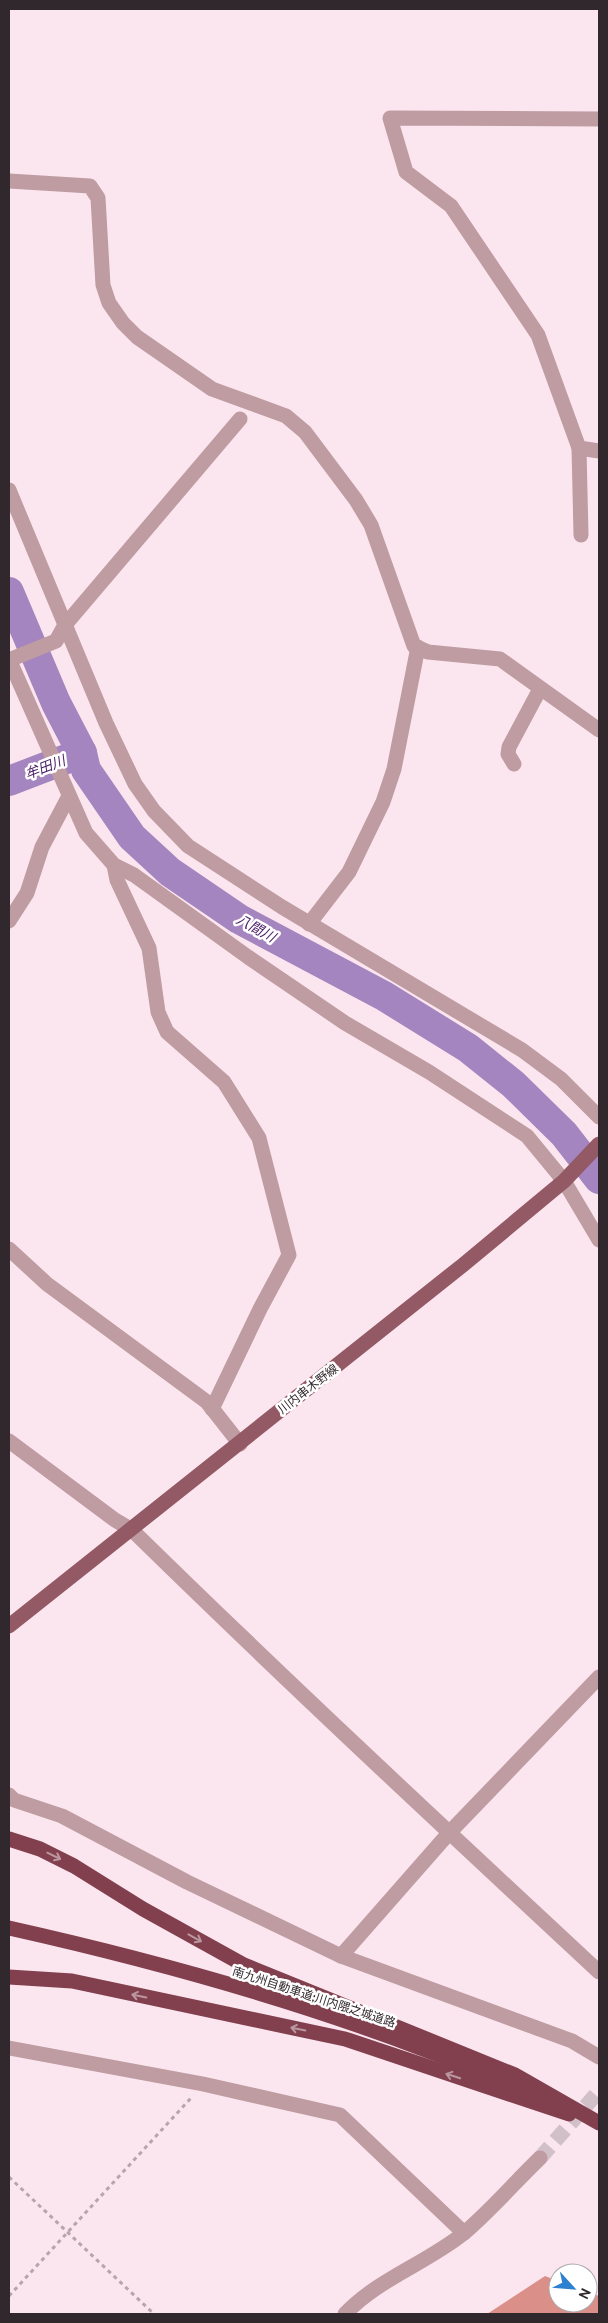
<svg xmlns="http://www.w3.org/2000/svg" width="608" height="2323" viewBox="0 0 608 2323" font-family="Overpass,'Noto Sans JP',sans-serif">
<rect width="100%" height="100%" fill="#fbe6f0"/>
<path fill="#da9088" d="M 545,2276 L 558,2281 L 558,2303 L 588,2303 L 588,2292 L 599,2296 L 599,2314 L 487,2314 Z"/>
<g fill="none" stroke-linecap="round" stroke-linejoin="round">
<g stroke="#a485bf" stroke-width="30">
<path d="M 9,592 L 56,703 L 82,753 L 86,770 L 132,837 L 170,872 L 239,919 L 384,996 L 468,1048 L 513,1084 L 564,1134 L 599,1179"/>
<path d="M 9,781 L 82,753"/>
</g>
<path stroke="#d2c0c9" stroke-width="15" stroke-dasharray="15 8" stroke-linecap="butt" d="M 540,2158 L 599,2091"/>
<g stroke="#b6a5ad" stroke-width="3" stroke-dasharray="4 4" stroke-linecap="butt">
<path d="M 9,2177 L 154,2314"/>
<path d="M 9,2296 L 191,2098"/>
</g>
<g stroke="#be9ca2" stroke-width="15">
<path d="M 599,119 L 390,118 L 406,172 L 451,206 L 538,335 L 579,448 L 599,451"/>
<path d="M 9,181 L 90,186 L 98,198 L 103,285 L 109,303 L 123,323 L 137,337 L 212,389 L 286,416 L 305,432 L 356,500 L 371,525 L 414,646 L 428,652 L 500,659 L 599,730"/>
<path d="M 579,448 L 581,535"/>
<path d="M 9,490 L 106,723 L 135,784 L 154,811 L 188,846 L 282,907 L 522,1050 L 561,1079 L 599,1117"/>
<path d="M 9,659 L 86,833 L 114,865 L 134,875 L 248,957 L 345,1023 L 429,1072 L 527,1136 L 564,1181 L 599,1240"/>
<path d="M 9,660 L 56,641 L 65,625 L 240,419"/>
<path d="M 514,764 L 508,754 L 509,747 L 540,689"/>
<path d="M 114,865 L 117,880 L 149,948 L 158,1012 L 167,1032 L 224,1082 L 259,1138 L 289,1255 L 260,1309 L 212,1409"/>
<path d="M 9,921 L 27,893 L 42,847 L 69,796"/>
<path d="M 309,924 L 349,872 L 383,802 L 394,769 L 418,647"/>
<path d="M 9,1249 L 47,1284 L 207,1402 L 240,1444"/>
<path d="M 9,1441 L 115,1520 L 132,1530 C 285,1680 442,1826 599,1972"/>
<path d="M 9,1795 L 14,1800 L 62,1816 L 187,1882 L 341,1956 L 572,2041 L 599,2057"/>
<path d="M 341,1956 L 449,1833 L 599,1677"/>
<path d="M 9,2048 L 203,2084 L 340,2115 L 464,2233"/>
<path d="M 345,2314 C 378,2279 427,2263 464,2233 C 491,2210 515,2182 540,2158"/>
</g>
<path stroke="#935965" stroke-width="15" d="M 9,1626 L 463,1265 L 564,1181 L 599,1144"/>
<g stroke="#82404f" stroke-width="15">
<path d="M 9,1839 L 40,1849 L 74,1866 L 143,1909 L 244,1965 L 515,2075 L 599,2123"/>
<path d="M 9,1928 C 152,1960 294,1999 431,2052 C 466,2065 499,2081 533,2095"/>
<path d="M 9,1977 L 72,1981 L 345,2039 L 569,2114"/>
</g>
</g>
<defs><path id="oneway-shaft" d="M-6 0H5M1.5-3L5.5 0L1.5 3" fill="none" stroke-width="1.6" stroke-linecap="round" stroke-linejoin="round" transform="scale(1.25)"/></defs>
<g stroke="#ba969e">
<use href="#oneway-shaft" transform="translate(54 1856) rotate(26)"/>
<use href="#oneway-shaft" transform="translate(195 1938) rotate(29)"/>
<use href="#oneway-shaft" transform="translate(139 1996) rotate(-168)"/>
<use href="#oneway-shaft" transform="translate(298 2029) rotate(-168)"/>
<use href="#oneway-shaft" transform="translate(453 2076) rotate(-162)"/>
</g>
<g text-anchor="middle" stroke-width="5" stroke-linejoin="round" paint-order="stroke">
<g font-size="12" fill="#30282c" stroke="#fff">
<text transform="translate(308 1389) rotate(-38)" y="4">川内串木野線</text>
<text transform="translate(314 1997) rotate(18)" y="4">南九州自動車道;川内隈之城道路</text>
</g>
<g font-size="14" font-style="italic" fill="#4c2269" stroke="#fff">
<text transform="translate(45 767) rotate(-21)" y="5">牟田川</text>
<text transform="translate(256 928) rotate(29)" y="5">八間川</text>
</g>
</g>
<rect width="608" height="2323" fill="none" stroke="#30282c" stroke-width="20"/>
<g transform="translate(573 2288) rotate(116)"><circle r="24" fill="#ffffff" stroke="#aca9ab"/>
<path d="M0-4L9 19L0 12L-9 19Z" fill="#2d81d0"/>
<text y="-8" font-size="14" font-weight="bold" text-anchor="middle" fill="#30282c">N</text>
</g>
</svg>
